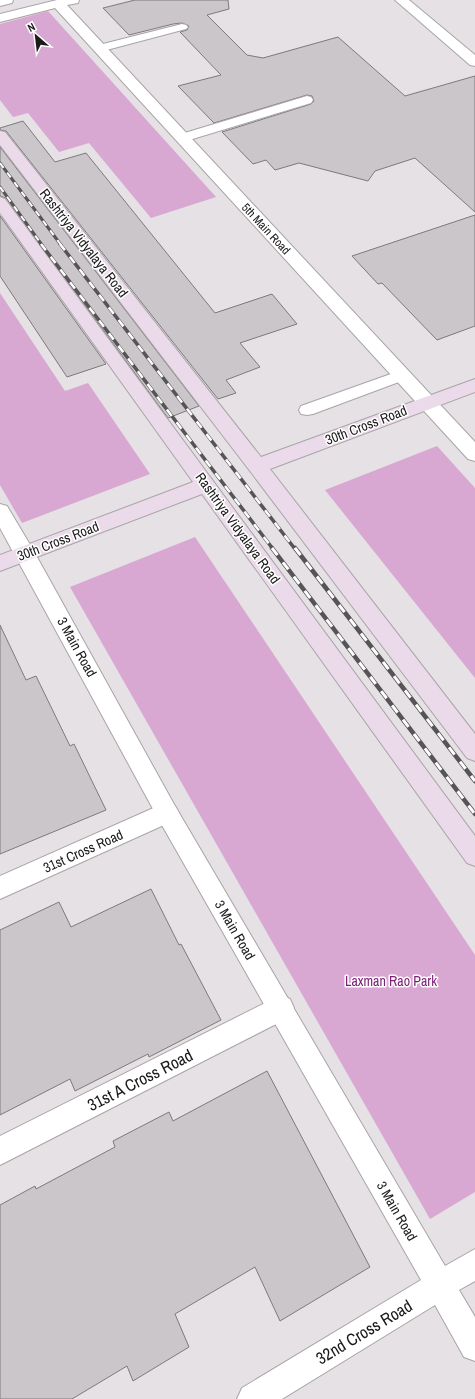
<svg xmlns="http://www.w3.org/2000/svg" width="475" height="1399" viewBox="0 0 475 1399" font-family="'Archivo Narrow',sans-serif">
<rect width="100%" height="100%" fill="#e5e1e5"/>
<g fill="#d8a8d2">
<path d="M 48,11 L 216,197 L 151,218 L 89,143 L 59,152 L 28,113 L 13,117 L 0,100 L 0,24 Z"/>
<path d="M 0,293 L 65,391 L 88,383 L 150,474 L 22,523 L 0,485 Z"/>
<path d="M 437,446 L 475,488 L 475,678 L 325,490 Z"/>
<path d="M 195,537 L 475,955 L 475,1192 L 430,1219 L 70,587 Z"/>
</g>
<g fill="#cac6ca" stroke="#7d7a7d">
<path d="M 135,0 L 228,0 L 229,9 L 207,15 L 247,55 L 263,58 L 338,37 L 405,96 L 475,76 L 475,212 L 415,158 L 375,171 L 368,181 L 299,163 L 275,170 L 266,160 L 253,164 L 222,132 L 311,104 L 314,101 L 312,96 L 307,95 L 214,123 L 178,86 L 221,75 L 180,32 L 187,30 L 189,26 L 182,23 L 173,24 L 129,35 L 103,8 Z"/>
<path d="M 23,121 L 55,162 L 86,153 L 215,313 L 272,294 L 297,324 L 240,343 L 260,367 L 226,380 L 236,393 L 218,399 L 6,131 L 0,130 L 0,128 Z"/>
<path d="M 0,147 L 199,406 L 168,418 L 6,198 L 0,196 Z"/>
<path d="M 475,215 L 475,326 L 437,340 L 382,283 L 378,284 L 352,256 Z"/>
<path d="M 0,216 L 106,364 L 67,377 L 0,276 Z"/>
<path d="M 0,625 L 26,680 L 36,676 L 70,746 L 74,744 L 106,810 L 0,854 Z"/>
<path d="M 151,889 L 179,945 L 181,944 L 221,1020 L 149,1057 L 148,1054 L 75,1091 L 70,1079 L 0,1115 L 0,930 L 59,902 L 71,927 Z"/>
<path d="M 267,1071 L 370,1267 L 280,1321 L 255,1267 L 175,1314 L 189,1347 L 133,1381 L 127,1366 L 72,1399 L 0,1399 L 0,1205 L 35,1186 L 36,1189 L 115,1147 L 113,1141 L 169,1112 L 173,1121 Z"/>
</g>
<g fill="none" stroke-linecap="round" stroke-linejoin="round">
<defs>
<g id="service">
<path d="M 182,24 L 186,25 L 188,27 L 186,29 L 99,52 L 95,50 L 93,48 L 95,46 Z"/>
<path d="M 307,96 L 311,97 L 313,100 L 311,103 L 186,141 L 178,141 L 176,138 L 178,135 Z"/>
<path d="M 402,370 L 407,371 L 410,375 L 407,379 L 313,414 L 307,415 L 301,414 L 299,410 L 301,406 Z"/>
</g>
<g id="minor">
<path d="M 395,0 L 409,0 L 475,55 L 475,66 L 470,65 Z"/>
<path d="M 167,802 L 175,806 L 179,813 L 175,820 L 0,899 L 0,876 Z"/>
<path d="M 281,995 L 290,999 L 294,1008 L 290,1017 L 0,1165 L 0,1136 Z"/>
</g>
<g id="tertiary">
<path d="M 0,0 L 13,0 L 12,3 L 0,6 Z"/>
<path d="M 57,0 L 79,0 L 78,3 L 67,5 L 475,442 L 475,461 L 468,459 L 55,8 L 0,22 L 0,14 Z"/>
<path d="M 0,504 L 7,506 L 32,548 L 175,806 L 445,1266 L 475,1249 L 475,1281 L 459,1290 L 475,1317 L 475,1361 L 464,1357 L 435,1305 L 282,1399 L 237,1399 L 242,1388 L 421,1280 L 159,820 L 0,528 Z"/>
</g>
<g id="secondary">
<path d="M 0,131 L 5,132 L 261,457 L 475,379 L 475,392 L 270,469 L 475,734 L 475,761 L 467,758 L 250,471 L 0,145 Z"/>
<path d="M 0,197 L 5,199 L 475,836 L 475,866 L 467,863 L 202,494 L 0,571 L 0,555 L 193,482 L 0,213 Z"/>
</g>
</defs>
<use href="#service" stroke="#a8a4a7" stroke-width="2"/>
<use href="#minor" stroke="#a8a4a7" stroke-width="2"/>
<use href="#tertiary" stroke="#a8a4a7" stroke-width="2"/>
<use href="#secondary" stroke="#a8a4a7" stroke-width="2"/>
<use href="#service" fill="#fff" fill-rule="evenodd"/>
<use href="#minor" fill="#fff" fill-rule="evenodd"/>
<use href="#tertiary" fill="#fff" fill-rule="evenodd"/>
<use href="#secondary" fill="#ebdae9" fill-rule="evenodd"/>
<defs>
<g id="rail-far2">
<path d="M 0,163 L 61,245"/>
<path d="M 0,187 L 42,245"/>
</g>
<g id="rail-far1">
<path d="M 41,244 L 273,549"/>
<path d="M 60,244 L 295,549"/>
</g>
<g id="rail">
<path d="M 272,548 L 475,814"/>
<path d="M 295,548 L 475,781"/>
</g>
</defs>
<use href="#rail-far2" stroke="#565456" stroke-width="3"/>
<use href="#rail-far1" stroke="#565456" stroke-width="3.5"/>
<use href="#rail" stroke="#565456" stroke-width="4.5"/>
<use href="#rail-far2" stroke="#fff" stroke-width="2" stroke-dasharray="6" stroke-linecap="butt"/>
<use href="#rail-far1" stroke="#fff" stroke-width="2.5" stroke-dasharray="8" stroke-linecap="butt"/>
<use href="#rail" stroke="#fff" stroke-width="3" stroke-dasharray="9" stroke-linecap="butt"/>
</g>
<g text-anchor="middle" stroke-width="3" stroke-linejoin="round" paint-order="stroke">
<g font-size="12" fill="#1b1a1b" stroke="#fff">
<text transform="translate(266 229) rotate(47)" y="4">5th Main Road</text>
</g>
<g font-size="14" fill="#1b1a1b" stroke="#fff">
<text transform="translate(84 243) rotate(52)" y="5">Rashtriya Vidyalaya Road</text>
<text transform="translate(366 425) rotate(-21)" y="5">30th Cross Road</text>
<text transform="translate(238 528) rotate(54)" y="5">Rashtriya Vidyalaya Road</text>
<text transform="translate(58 541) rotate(-21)" y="5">30th Cross Road</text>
<text transform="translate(77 647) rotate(61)" y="5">3 Main Road</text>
<text transform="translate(83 851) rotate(-24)" y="5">31st Cross Road</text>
<text transform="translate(235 930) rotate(60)" y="5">3 Main Road</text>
<text transform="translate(397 1211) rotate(60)" y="5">3 Main Road</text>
</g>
<g font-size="14" fill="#7b2176" stroke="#fff">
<text x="391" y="986">Laxman Rao Park</text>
</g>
<g font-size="17" fill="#1b1a1b" stroke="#fff">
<text transform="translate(140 1080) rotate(-27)" y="6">31st A Cross Road</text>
<text transform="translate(364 1332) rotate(-31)" y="6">32nd Cross Road</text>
</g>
</g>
<g transform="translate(36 36) rotate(332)" stroke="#ffffff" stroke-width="3" paint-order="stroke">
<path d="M0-3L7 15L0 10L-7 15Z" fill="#1b1a1b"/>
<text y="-6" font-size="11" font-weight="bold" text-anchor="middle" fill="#1b1a1b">N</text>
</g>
</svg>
